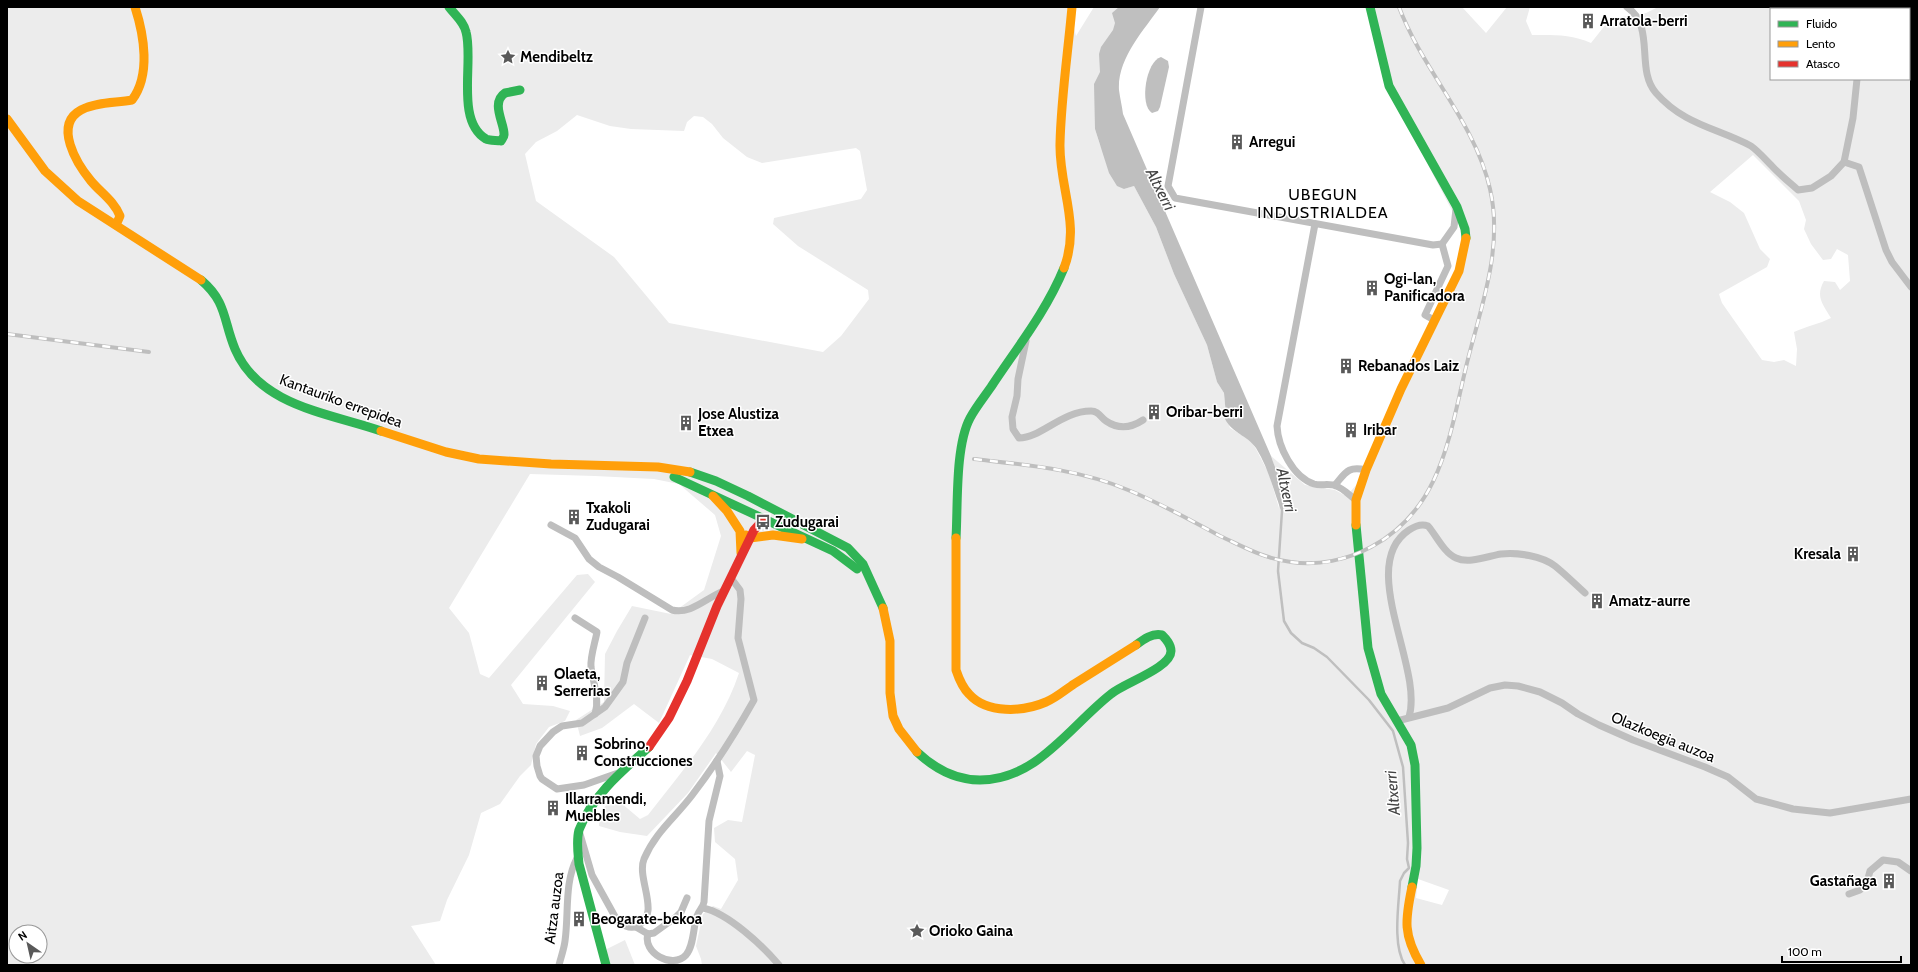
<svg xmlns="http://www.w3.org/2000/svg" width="1918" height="972" viewBox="0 0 1918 972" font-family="Cabin,sans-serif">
<rect width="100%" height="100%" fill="#fff"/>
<g fill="#ececec" fill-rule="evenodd">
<path d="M 7,7 L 1069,7 L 1076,36 L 1094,7 L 1130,7 L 1095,129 L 1100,145 L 1124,189 L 1134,186 L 1156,227 L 1174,274 L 1207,345 L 1217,382 L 1224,393 L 1226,415 L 1230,428 L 1250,440 L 1256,449 L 1269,474 L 1279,508 L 1283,491 L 1271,456 L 1305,485 L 1335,490 L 1344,495 L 1350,492 L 1357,484 L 1454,273 L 1464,241 L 1459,224 L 1383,79 L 1367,7 L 1462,7 L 1486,33 L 1507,7 L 1530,7 L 1526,21 L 1532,35 C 1553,35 1571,34 1591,43 L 1610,19 L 1646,13 L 1658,7 L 1911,7 L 1911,965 L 702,965 L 701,959 L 696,946 L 703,914 L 713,906 L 721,909 L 738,880 L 735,859 L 715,842 L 714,828 L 728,820 L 742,822 L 755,755 L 747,751 L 731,772 L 716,753 L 688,793 L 647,836 L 620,832 L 599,826 L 599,813 L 614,797 L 640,819 L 648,815 C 683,770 721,727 739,673 L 712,659 L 690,655 L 659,723 L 634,704 L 602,728 L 580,736 L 576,720 L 604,702 L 605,654 L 617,631 L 632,606 L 671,614 L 704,590 L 721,536 L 715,515 L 679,484 L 654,479 L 595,476 L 530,474 L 449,608 L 469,633 L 480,674 L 489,678 L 577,575 L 588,574 L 595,582 L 511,685 L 523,704 L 553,706 L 570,711 L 565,721 L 549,727 L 536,744 L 531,765 L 520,776 L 500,804 L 481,813 L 469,855 L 447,900 L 440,921 L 411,926 L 436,965 L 7,965 ZM 1771,9 L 1909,9 L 1909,79 L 1771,79 ZM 577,115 L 610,126 L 631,129 L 684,131 L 687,122 L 694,116 L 703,117 L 712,124 L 723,138 L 747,157 L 762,163 L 856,148 L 860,151 L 867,190 L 861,199 L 774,218 L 773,224 L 798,246 L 868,290 L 869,299 L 841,336 L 823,352 L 669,323 L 614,257 L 536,201 L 525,154 L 536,142 L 557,131 ZM 1753,155 L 1799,201 L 1806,220 L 1804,229 L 1811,244 L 1823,260 L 1831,259 L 1837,249 L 1848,255 L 1850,281 L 1840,290 L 1835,282 L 1824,281 C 1815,297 1823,304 1831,318 C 1819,324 1807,326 1794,332 L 1797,349 L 1796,366 L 1784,360 L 1774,362 L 1762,360 L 1722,303 L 1719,294 L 1767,267 L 1770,259 L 1760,249 L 1744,213 L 1730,202 L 1710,192 ZM 1418,879 L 1449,890 L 1442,905 L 1416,898 ZM 16,932 L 40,932 L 40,956 L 16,956 Z"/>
<path d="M 625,940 L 635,965 L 602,965 L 607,949 Z"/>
</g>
<g fill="#bfbfbf">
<path d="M 1119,7 L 1160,7 C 1144,30 1117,59 1119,90 C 1120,98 1122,106 1123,114 L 1271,456 C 1277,474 1289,495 1282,513 C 1280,509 1279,504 1277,499 C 1271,481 1266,464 1256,448 C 1247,435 1233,434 1225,419 L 1226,415 L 1224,393 L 1217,382 L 1207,345 L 1174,274 L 1156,227 L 1134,186 L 1124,189 L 1117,186 L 1109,173 L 1095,129 L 1094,84 L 1100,72 L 1099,54 L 1101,47 L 1113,30 L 1115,23 L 1112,13 Z"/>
<path d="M 1161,57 L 1168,61 L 1169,67 L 1160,107 L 1158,111 L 1152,113 C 1139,105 1146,61 1161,57 Z"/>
</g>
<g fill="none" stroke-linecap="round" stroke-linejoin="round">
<path stroke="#bfbfbf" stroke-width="2.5" d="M 1282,511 L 1278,571 L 1284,621 L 1291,633 L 1302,643 L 1314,648 L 1327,657 L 1369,700 L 1393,731 L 1403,767 L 1408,843 L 1407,859 L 1409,868 L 1404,873 L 1400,881 C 1399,903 1392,946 1405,965"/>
<g stroke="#bebebe" stroke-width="7">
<path d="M 1201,7 L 1168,186 L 1175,198 L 1433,245 L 1442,244 L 1454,227 L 1456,209"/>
<path d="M 1627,7 C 1656,27 1635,69 1656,93 C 1684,125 1717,128 1751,146 C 1758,151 1765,159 1771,165 C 1779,174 1789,182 1798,190 L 1812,188 L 1831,176 L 1844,162 L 1853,118 L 1857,79"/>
<path d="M 1844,162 L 1859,167 L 1886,250 L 1892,262 L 1911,287"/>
<path d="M 1315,224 L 1277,426 C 1278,447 1293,477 1314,484 C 1321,486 1330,483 1336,486 C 1343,488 1350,496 1356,500"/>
<path d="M 1434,320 L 1425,315 L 1448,266 L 1442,244"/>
<path d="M 1026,341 L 1018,379 L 1017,396 L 1012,417 L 1013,429 L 1019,438 C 1041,438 1062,411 1091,411 C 1099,411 1100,417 1106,421 C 1119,430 1131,428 1143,420"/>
<path d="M 1335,485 C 1346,472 1348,466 1366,470"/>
<path d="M 551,525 L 575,538 L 589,559 L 599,567 L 618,577 L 672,610 C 691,615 707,597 724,591"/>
<path d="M 575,618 L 597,632 C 595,643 590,657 591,667 C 593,683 600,698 595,714"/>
<path d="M 1409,717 C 1424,668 1356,565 1409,530 C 1415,526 1421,523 1428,526 C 1436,535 1444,553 1456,558 C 1469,564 1488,556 1501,554 C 1517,552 1542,556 1555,566 C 1565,574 1575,584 1585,593"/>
<path d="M 1397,721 L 1448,708 L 1490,688 L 1505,685 L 1518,686 L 1540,692 L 1562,703 L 1578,714 L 1599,725 L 1633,740 L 1705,767 L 1728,777 L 1756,799 L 1793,809 L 1830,813 L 1911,799"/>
<path d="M 618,773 L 584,785 L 557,789 L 542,779 L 540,776 L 537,766 L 536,756 L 540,746 L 553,732 L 562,726 L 582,723 L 605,707 L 623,682 L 627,663 L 645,618"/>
<path d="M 580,834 L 592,875 L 618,922 C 624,926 631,929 637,926 C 662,915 636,879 644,859 C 656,831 676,817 693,794 C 716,764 736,732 754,700 L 738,638 L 741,599 L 740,590 L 731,578"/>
<path d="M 1849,894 L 1860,890 L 1867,882 L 1870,871 L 1883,860 L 1898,862 L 1911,871"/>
<path d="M 703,908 C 728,913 763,946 779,965"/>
<path d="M 636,927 L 648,934 L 654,933 L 676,917 L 681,912 L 687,898"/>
<path d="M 648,934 C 642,952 672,970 686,955 C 694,946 693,927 697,916 C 699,910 703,908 704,902 L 709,821 L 720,776 L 717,761"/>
<path d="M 559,965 C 561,957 564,949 565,941 C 569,913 564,883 577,858"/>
</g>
<g stroke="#30b455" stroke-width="9">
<path d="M 449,7 C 455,15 464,22 466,32 C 474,60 455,121 486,139 C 490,141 497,140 501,141 C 502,139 504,137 504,135 C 505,124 490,103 505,93 L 520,90"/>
<path d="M 1370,7 L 1389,86 L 1457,207 L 1465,229 L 1466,238"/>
<path d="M 201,280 C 227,302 223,320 235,349 C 259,406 329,413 381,431"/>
<path d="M 690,472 L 716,481 L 748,496 L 848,548 L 863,564 L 883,608"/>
<path d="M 674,477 L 833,551 L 857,569"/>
<path d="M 1356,525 L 1368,648 L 1381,694 L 1411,745 L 1415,765 L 1417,848 L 1416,866 L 1412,887"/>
<path d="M 956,538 C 958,506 955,446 970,418 C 976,407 984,397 991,387 C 1016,349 1046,312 1064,268"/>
<path d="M 917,752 C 934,768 956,780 980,780 C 1037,780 1070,726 1111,694 C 1124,683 1171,668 1171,651 C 1171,644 1166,639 1162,635 C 1152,633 1144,639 1136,645"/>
<path d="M 606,965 L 579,864 C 578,853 576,841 579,830 C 592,796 622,771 649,747"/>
</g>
<g stroke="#ff9f0a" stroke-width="9">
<path d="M 7,119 L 45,171 L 78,201 L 201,280"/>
<path d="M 116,225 L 120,216 C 114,201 101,193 91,181 C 77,164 53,125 81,110 C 96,102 116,103 132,100 C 151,75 144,35 135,7"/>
<path d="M 1064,268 C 1081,224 1059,188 1060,144 C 1061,99 1068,52 1072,7"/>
<path d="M 381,431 L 446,452 L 479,459 L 551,464 L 658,467 L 690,472"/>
<path d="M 713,496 L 727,511 L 740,531 L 741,553"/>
<path d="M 1356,525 L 1356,500 L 1366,470 L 1401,389 L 1459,271 L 1466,238"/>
<path d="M 746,535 L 750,538 L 773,535 L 802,539"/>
<path d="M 956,538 L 956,670 C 959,679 962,687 969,694 C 987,714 1023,712 1046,702 C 1056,698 1065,690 1074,684 C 1095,671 1115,658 1136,645"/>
<path d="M 883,608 L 890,641 L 890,693 L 893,716 L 899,729 L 917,752"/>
<path d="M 1412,887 C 1405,920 1403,935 1421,965"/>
</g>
<path stroke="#e5322d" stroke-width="9" d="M 649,747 L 669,718 L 687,681 L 717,606 L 754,530 L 764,519"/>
<defs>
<g id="rail">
<path d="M 7,334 L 149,352"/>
<path d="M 974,459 C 1026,465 1079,469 1128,490 C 1160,503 1190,520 1220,536 C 1244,547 1265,559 1291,562 C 1318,566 1347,560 1371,547 C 1445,508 1450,428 1469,355 C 1483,301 1503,245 1490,189 C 1475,122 1423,71 1399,7"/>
</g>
</defs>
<use href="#rail" stroke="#bebebe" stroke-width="4"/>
<use href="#rail" stroke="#fff" stroke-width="2.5" stroke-dasharray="8" stroke-linecap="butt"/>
</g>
<defs>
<symbol id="building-bare" viewBox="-9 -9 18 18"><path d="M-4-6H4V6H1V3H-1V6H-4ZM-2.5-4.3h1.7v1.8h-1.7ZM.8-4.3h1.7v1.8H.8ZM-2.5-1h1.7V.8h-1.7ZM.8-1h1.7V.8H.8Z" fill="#595959" stroke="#fff" stroke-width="2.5" paint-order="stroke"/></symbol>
<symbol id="sight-bare" viewBox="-9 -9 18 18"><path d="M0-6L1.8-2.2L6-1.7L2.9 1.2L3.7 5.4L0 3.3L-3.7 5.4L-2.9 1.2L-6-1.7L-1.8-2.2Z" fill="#595959" stroke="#fff" stroke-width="2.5" paint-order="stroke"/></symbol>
<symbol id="bus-bare" viewBox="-9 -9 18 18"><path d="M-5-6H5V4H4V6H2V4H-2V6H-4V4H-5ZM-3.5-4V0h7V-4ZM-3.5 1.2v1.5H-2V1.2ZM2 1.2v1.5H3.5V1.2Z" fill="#595959" stroke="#fff" stroke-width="2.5" paint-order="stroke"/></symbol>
</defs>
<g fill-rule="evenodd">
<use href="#building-bare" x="1577" y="10" width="22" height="22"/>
<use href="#sight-bare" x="497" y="46" width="22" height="22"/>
<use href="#building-bare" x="1226" y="131" width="22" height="22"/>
<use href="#building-bare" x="1361" y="277" width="22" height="22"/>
<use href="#building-bare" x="1335" y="355" width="22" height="22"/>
<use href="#building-bare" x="1143" y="401" width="22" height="22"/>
<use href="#building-bare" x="675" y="412" width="22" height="22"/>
<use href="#building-bare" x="1340" y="419" width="22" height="22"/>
<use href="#building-bare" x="563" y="506" width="22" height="22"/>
<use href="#bus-bare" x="752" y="511" width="22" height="22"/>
<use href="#building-bare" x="1842" y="543" width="22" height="22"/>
<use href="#building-bare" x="1586" y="590" width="22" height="22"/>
<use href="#building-bare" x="531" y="672" width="22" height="22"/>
<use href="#building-bare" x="571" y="742" width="22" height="22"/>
<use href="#building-bare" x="542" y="797" width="22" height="22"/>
<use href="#building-bare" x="1878" y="870" width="22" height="22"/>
<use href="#building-bare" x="568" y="908" width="22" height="22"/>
<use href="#sight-bare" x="906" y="920" width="22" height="22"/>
</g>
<g text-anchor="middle" stroke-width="3" stroke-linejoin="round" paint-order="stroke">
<g font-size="15" font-weight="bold" fill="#000" stroke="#fff" text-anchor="start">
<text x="1600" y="26">Arratola-berri</text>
<text x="520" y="62">Mendibeltz</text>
<text x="1249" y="147">Arregui</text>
<text x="1384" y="284">Ogi-lan,<tspan x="1384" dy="17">Panificadora</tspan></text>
<text x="1358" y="371">Rebanados Laiz</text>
<text x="1166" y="417">Oribar-berri</text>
<text x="698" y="419">Jose Alustiza<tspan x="698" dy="17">Etxea</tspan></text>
<text x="1363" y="435">Iribar</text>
<text x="586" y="513">Txakoli<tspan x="586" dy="17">Zudugarai</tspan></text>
<text x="775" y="527">Zudugarai</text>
<text x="1841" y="559" text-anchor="end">Kresala</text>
<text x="1609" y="606">Amatz-aurre</text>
<text x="554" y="679">Olaeta,<tspan x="554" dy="17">Serrerias</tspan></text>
<text x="594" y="749">Sobrino,<tspan x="594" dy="17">Construcciones</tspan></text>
<text x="565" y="804">Illarramendi,<tspan x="565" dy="17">Muebles</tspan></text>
<text x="1877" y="886" text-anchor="end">Gastañaga</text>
<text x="591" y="924">Beogarate-bekoa</text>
<text x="929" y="936">Orioko Gaina</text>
</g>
<g font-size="15" fill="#000" stroke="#fff">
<text transform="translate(341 401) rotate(20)" y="5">Kantauriko errepidea</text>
<text transform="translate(1663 737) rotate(22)" y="5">Olazkoegia auzoa</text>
<text transform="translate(554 908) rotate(-83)" y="5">Aitza auzoa</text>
</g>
<g font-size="16" font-style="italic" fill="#444" stroke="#fff">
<text transform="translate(1161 189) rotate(63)" y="6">Altxerri</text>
<text transform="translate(1287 490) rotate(78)" y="6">Altxerri</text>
<text transform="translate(1392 793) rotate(-95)" y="6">Altxerri</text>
</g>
<g font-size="16" letter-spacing="1" fill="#000" stroke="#fff">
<text x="1323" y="200">UBEGUN<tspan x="1323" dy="18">INDUSTRIALDEA</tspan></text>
</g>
</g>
<rect width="1918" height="972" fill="none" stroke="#000000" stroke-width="16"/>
<rect x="1770" y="8" width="140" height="72" fill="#ffffff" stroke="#999999"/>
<rect x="1778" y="21" width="20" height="6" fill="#30b455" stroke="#999999"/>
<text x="1806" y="28" font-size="12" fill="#000000">Fluido</text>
<rect x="1778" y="41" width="20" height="6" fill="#ff9f0a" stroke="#999999"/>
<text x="1806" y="48" font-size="12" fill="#000000">Lento</text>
<rect x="1778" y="61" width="20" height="6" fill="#e5322d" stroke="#999999"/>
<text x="1806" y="68" font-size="12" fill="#000000">Atasco</text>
<g transform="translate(28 944) rotate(326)"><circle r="19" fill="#ffffff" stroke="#999999"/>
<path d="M0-3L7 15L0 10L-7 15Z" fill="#595959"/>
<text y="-6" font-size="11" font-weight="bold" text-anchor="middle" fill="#000000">N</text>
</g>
<path d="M1782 956v6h119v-6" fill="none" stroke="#000000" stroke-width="2"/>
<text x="1788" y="956" font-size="12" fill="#000000" stroke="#ffffff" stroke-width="3" paint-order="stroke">100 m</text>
</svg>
